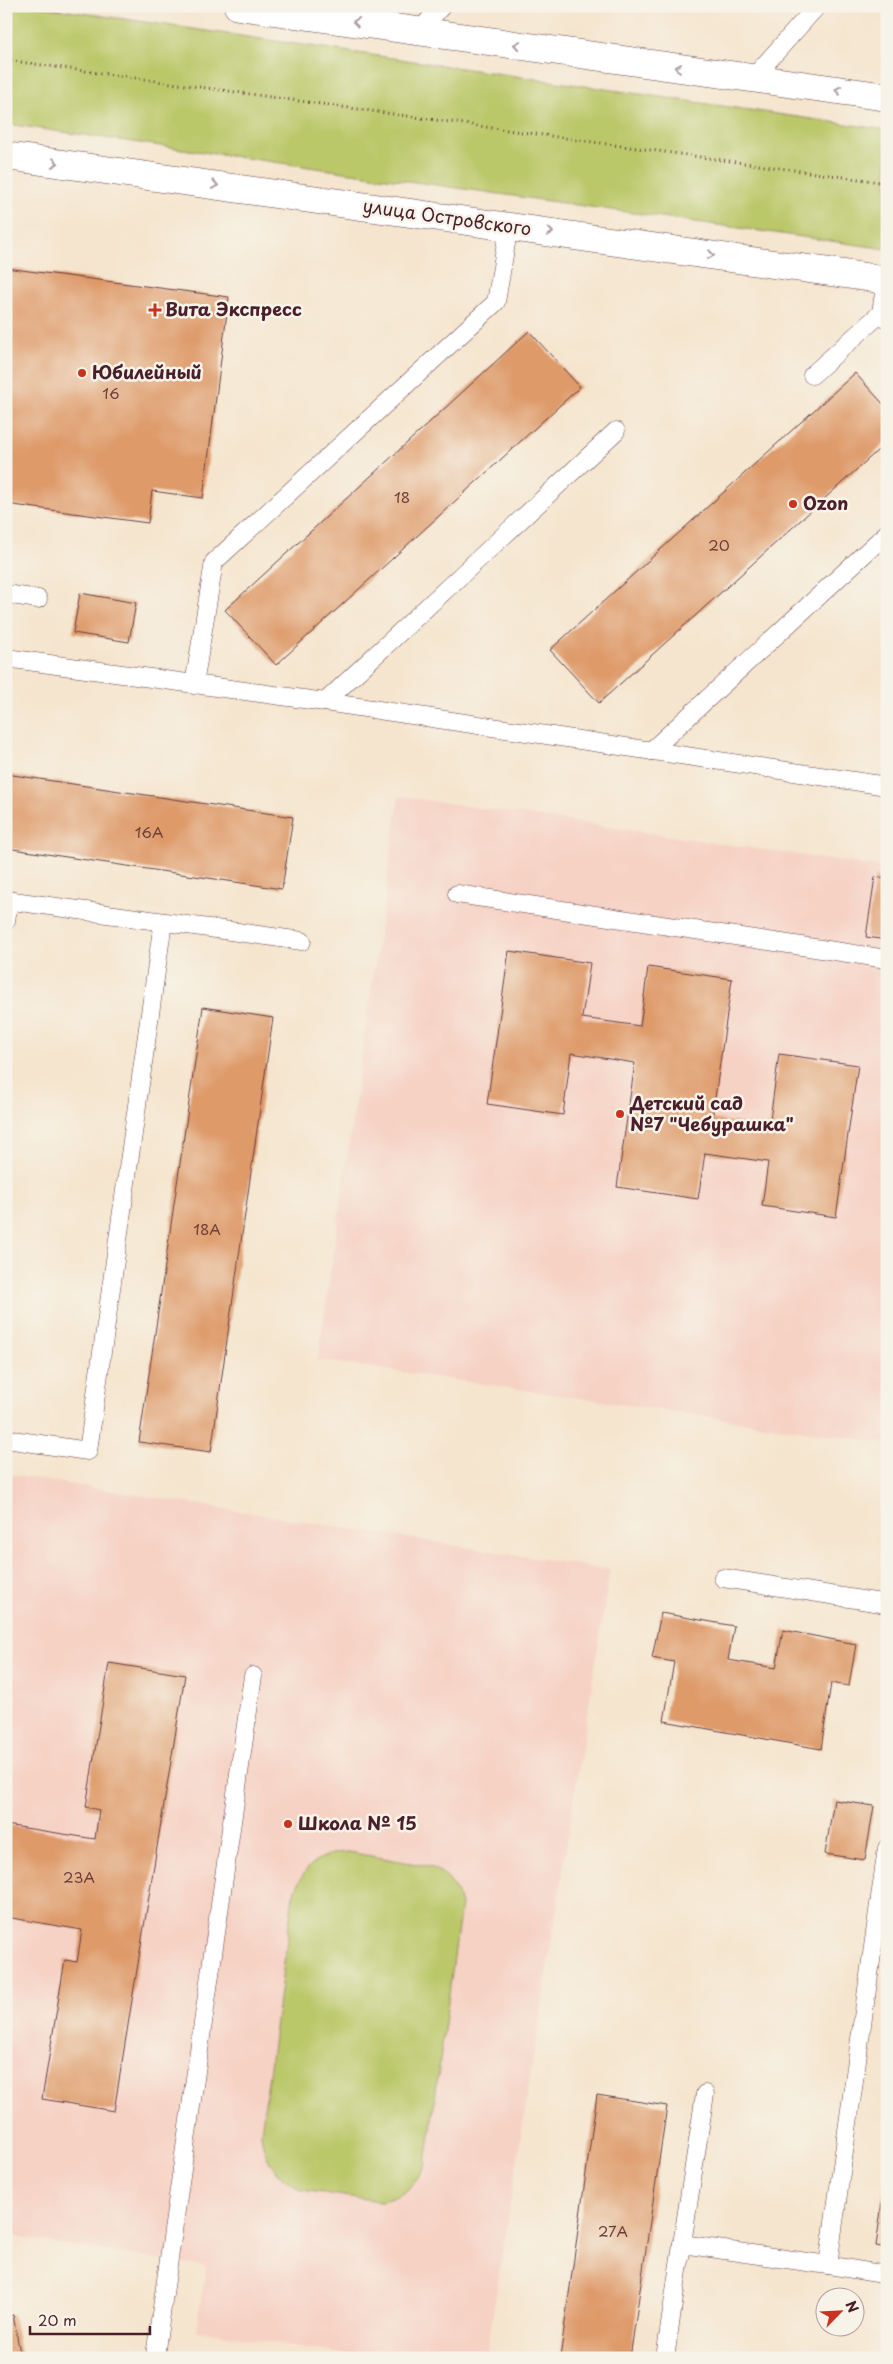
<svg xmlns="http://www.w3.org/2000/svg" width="893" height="2364" viewBox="0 0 893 2364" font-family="'Playpen Sans',sans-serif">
<rect width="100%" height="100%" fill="#f7f3e8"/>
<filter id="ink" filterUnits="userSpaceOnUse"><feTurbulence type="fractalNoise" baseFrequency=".02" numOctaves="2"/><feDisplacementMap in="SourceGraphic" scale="10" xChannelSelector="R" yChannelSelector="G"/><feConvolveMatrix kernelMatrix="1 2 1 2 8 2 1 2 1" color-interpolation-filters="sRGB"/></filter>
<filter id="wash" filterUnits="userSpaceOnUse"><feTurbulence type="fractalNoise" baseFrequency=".0096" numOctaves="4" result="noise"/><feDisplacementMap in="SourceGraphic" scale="20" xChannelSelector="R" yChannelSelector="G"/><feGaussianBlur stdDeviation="1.12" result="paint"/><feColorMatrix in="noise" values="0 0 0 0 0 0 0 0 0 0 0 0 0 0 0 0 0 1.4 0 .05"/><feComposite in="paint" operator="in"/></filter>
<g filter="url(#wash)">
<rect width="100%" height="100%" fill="#f5e5ce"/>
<g fill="#f6d2c4">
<path d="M 399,796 L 887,868 L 887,1443 L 318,1360 Z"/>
<path d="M 6,1474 L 610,1570 L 486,2358 L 366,2358 L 196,2330 L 206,2267 L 6,2235 Z"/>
</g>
<g fill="#bbc86a" stroke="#82744a">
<path d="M 6,6 L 35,6 L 887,130 L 887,249 L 6,124 Z"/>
<path d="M 348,1852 L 428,1866 C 448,1874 455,1885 461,1905 L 426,2164 C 416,2185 404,2197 381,2201 L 301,2190 C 277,2176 264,2161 261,2133 L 293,1896 C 305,1866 315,1854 348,1852 Z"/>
</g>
<g id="blocks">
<g fill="#de9a69">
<path d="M 6,268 L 229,297 L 203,498 L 152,491 L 148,523 L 6,504 Z"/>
<path d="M 529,331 L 580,387 L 276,665 L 225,610 Z"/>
<path d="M 855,373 L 887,408 L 887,442 L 599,703 L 550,650 Z"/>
<path d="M 80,593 L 136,603 L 129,642 L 73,633 Z"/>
<path d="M 6,774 L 293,817 L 282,889 L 6,848 Z"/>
<path d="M 875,877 L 887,879 L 887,940 L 866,937 Z"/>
<path d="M 509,951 L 590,963 L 582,1018 L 640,1026 L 648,967 L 732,979 L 712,1119 L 769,1127 L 779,1054 L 858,1065 L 836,1217 L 762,1206 L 768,1162 L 705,1153 L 698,1199 L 617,1187 L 635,1063 L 571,1053 L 563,1115 L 487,1104 Z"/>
<path d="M 203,1007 L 273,1018 L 211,1452 L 139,1442 Z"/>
<path d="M 661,1613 L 734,1626 L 728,1660 L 776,1668 L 783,1630 L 856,1644 L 849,1686 L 831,1683 L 821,1749 L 664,1721 L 674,1662 L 652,1658 Z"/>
<path d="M 109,1663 L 185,1675 L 114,2111 L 42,2099 L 65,1960 L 77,1962 L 82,1930 L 6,1917 L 6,1825 L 95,1839 L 99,1810 L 86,1807 Z"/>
<path d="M 834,1800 L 874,1806 L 865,1860 L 825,1854 Z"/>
<path d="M 597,2095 L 667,2106 L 630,2358 L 560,2358 Z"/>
<path d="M 886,2174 L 887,2174 L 887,2248 L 876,2246 Z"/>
<path d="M 13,2315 L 21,2358 L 6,2358 L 6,2317 Z"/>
</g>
</g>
</g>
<g filter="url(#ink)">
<use href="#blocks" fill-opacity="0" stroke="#643d43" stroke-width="1"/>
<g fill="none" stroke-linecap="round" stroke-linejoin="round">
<defs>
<g id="lane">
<path d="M 419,31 L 442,6"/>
<path d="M 752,79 L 817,6"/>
<path d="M 886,280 L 881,313 L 887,319"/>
<path d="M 812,375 L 881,313"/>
<path d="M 6,594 L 38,599"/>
<path d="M 6,658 L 325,702 L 887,786"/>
<path d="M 194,685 L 214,562 L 496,302 L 509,226"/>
<path d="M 325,702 L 616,431"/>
<path d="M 651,751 L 887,533"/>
<path d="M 457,894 L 887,959"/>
<path d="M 6,900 L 302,941"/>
<path d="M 6,921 L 9,900"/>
<path d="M 6,1439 L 88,1451 L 163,922"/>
<path d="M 723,1578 L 887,1604"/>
<path d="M 887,1848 L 828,2265 L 887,2275"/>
<path d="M 682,2244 L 705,2094"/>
<path d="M 157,2358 L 155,2356 L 253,1676"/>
<path d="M 665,2358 L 682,2244 L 828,2265"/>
</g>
<g id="secondary">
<path d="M 238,6 L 887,97"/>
<path d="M 6,156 L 887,280"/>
</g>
</defs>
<use href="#lane" stroke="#643d43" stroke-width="19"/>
<use href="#secondary" stroke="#643d43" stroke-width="29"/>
<path stroke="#643d43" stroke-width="3" stroke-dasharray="1 4" stroke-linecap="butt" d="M 6,60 L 887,183"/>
<use href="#lane" stroke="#fff" stroke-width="18"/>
<use href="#secondary" stroke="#fff" stroke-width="28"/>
</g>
<defs><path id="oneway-chevron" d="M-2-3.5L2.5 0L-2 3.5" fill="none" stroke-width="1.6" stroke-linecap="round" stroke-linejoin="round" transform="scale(1.25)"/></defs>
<g stroke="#ae9aa0">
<use href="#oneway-chevron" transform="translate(356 22) rotate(-172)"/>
<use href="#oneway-chevron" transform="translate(517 45) rotate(-172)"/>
<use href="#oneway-chevron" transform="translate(678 68) rotate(-172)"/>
<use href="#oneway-chevron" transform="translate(838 90) rotate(-172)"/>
<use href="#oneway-chevron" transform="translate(55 163) rotate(8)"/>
<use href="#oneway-chevron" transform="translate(215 185) rotate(8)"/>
<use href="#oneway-chevron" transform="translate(550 232) rotate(8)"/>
<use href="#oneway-chevron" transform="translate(711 255) rotate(8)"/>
</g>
</g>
<g fill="#c8321e" stroke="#f7f3e8" stroke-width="2">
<path d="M152.5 302.5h5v5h5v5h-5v5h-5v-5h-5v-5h5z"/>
<circle cx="82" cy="373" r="5"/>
<circle cx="793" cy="504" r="5"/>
<circle cx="620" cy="1114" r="5"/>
<circle cx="288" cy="1824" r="5"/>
</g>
<g text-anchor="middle" stroke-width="5" stroke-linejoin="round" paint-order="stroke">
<g font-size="15" fill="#6f3e3a">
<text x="111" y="399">16</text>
<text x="402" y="503">18</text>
<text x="719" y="551">20</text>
<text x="149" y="838">16А</text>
<text x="207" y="1235">18А</text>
<text x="79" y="1883">23А</text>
<text x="613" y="2237">27А</text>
</g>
<g font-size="18" fill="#4a1f2b" stroke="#f7f3e8">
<text transform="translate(447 218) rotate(8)" y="6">улица Островского</text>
</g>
<g font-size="18" font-weight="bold" fill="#4a1f2b" stroke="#f7f3e8" text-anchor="start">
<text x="165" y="316">Вита Экспресс</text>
<text x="92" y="379">Юбилейный</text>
<text x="803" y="510">Ozon</text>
<text x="630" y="1110">Детский сад<tspan x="630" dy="21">№7 "Чебурашка"</tspan></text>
<text x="298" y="1830">Школа № 15</text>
</g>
</g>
<rect width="893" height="2364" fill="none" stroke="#f7f3e8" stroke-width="25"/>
<g transform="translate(840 2312) rotate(66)"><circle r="24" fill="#f7f3e8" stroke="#b29e9c"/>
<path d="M0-4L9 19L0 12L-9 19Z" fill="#c8321e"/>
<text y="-8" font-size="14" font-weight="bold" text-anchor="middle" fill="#4a1f2b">N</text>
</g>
<path d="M30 2326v8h120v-8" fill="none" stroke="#4a1f2b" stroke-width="2.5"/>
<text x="38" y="2326" font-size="15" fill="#4a1f2b" stroke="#f7f3e8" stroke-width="4" paint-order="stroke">20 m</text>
</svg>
